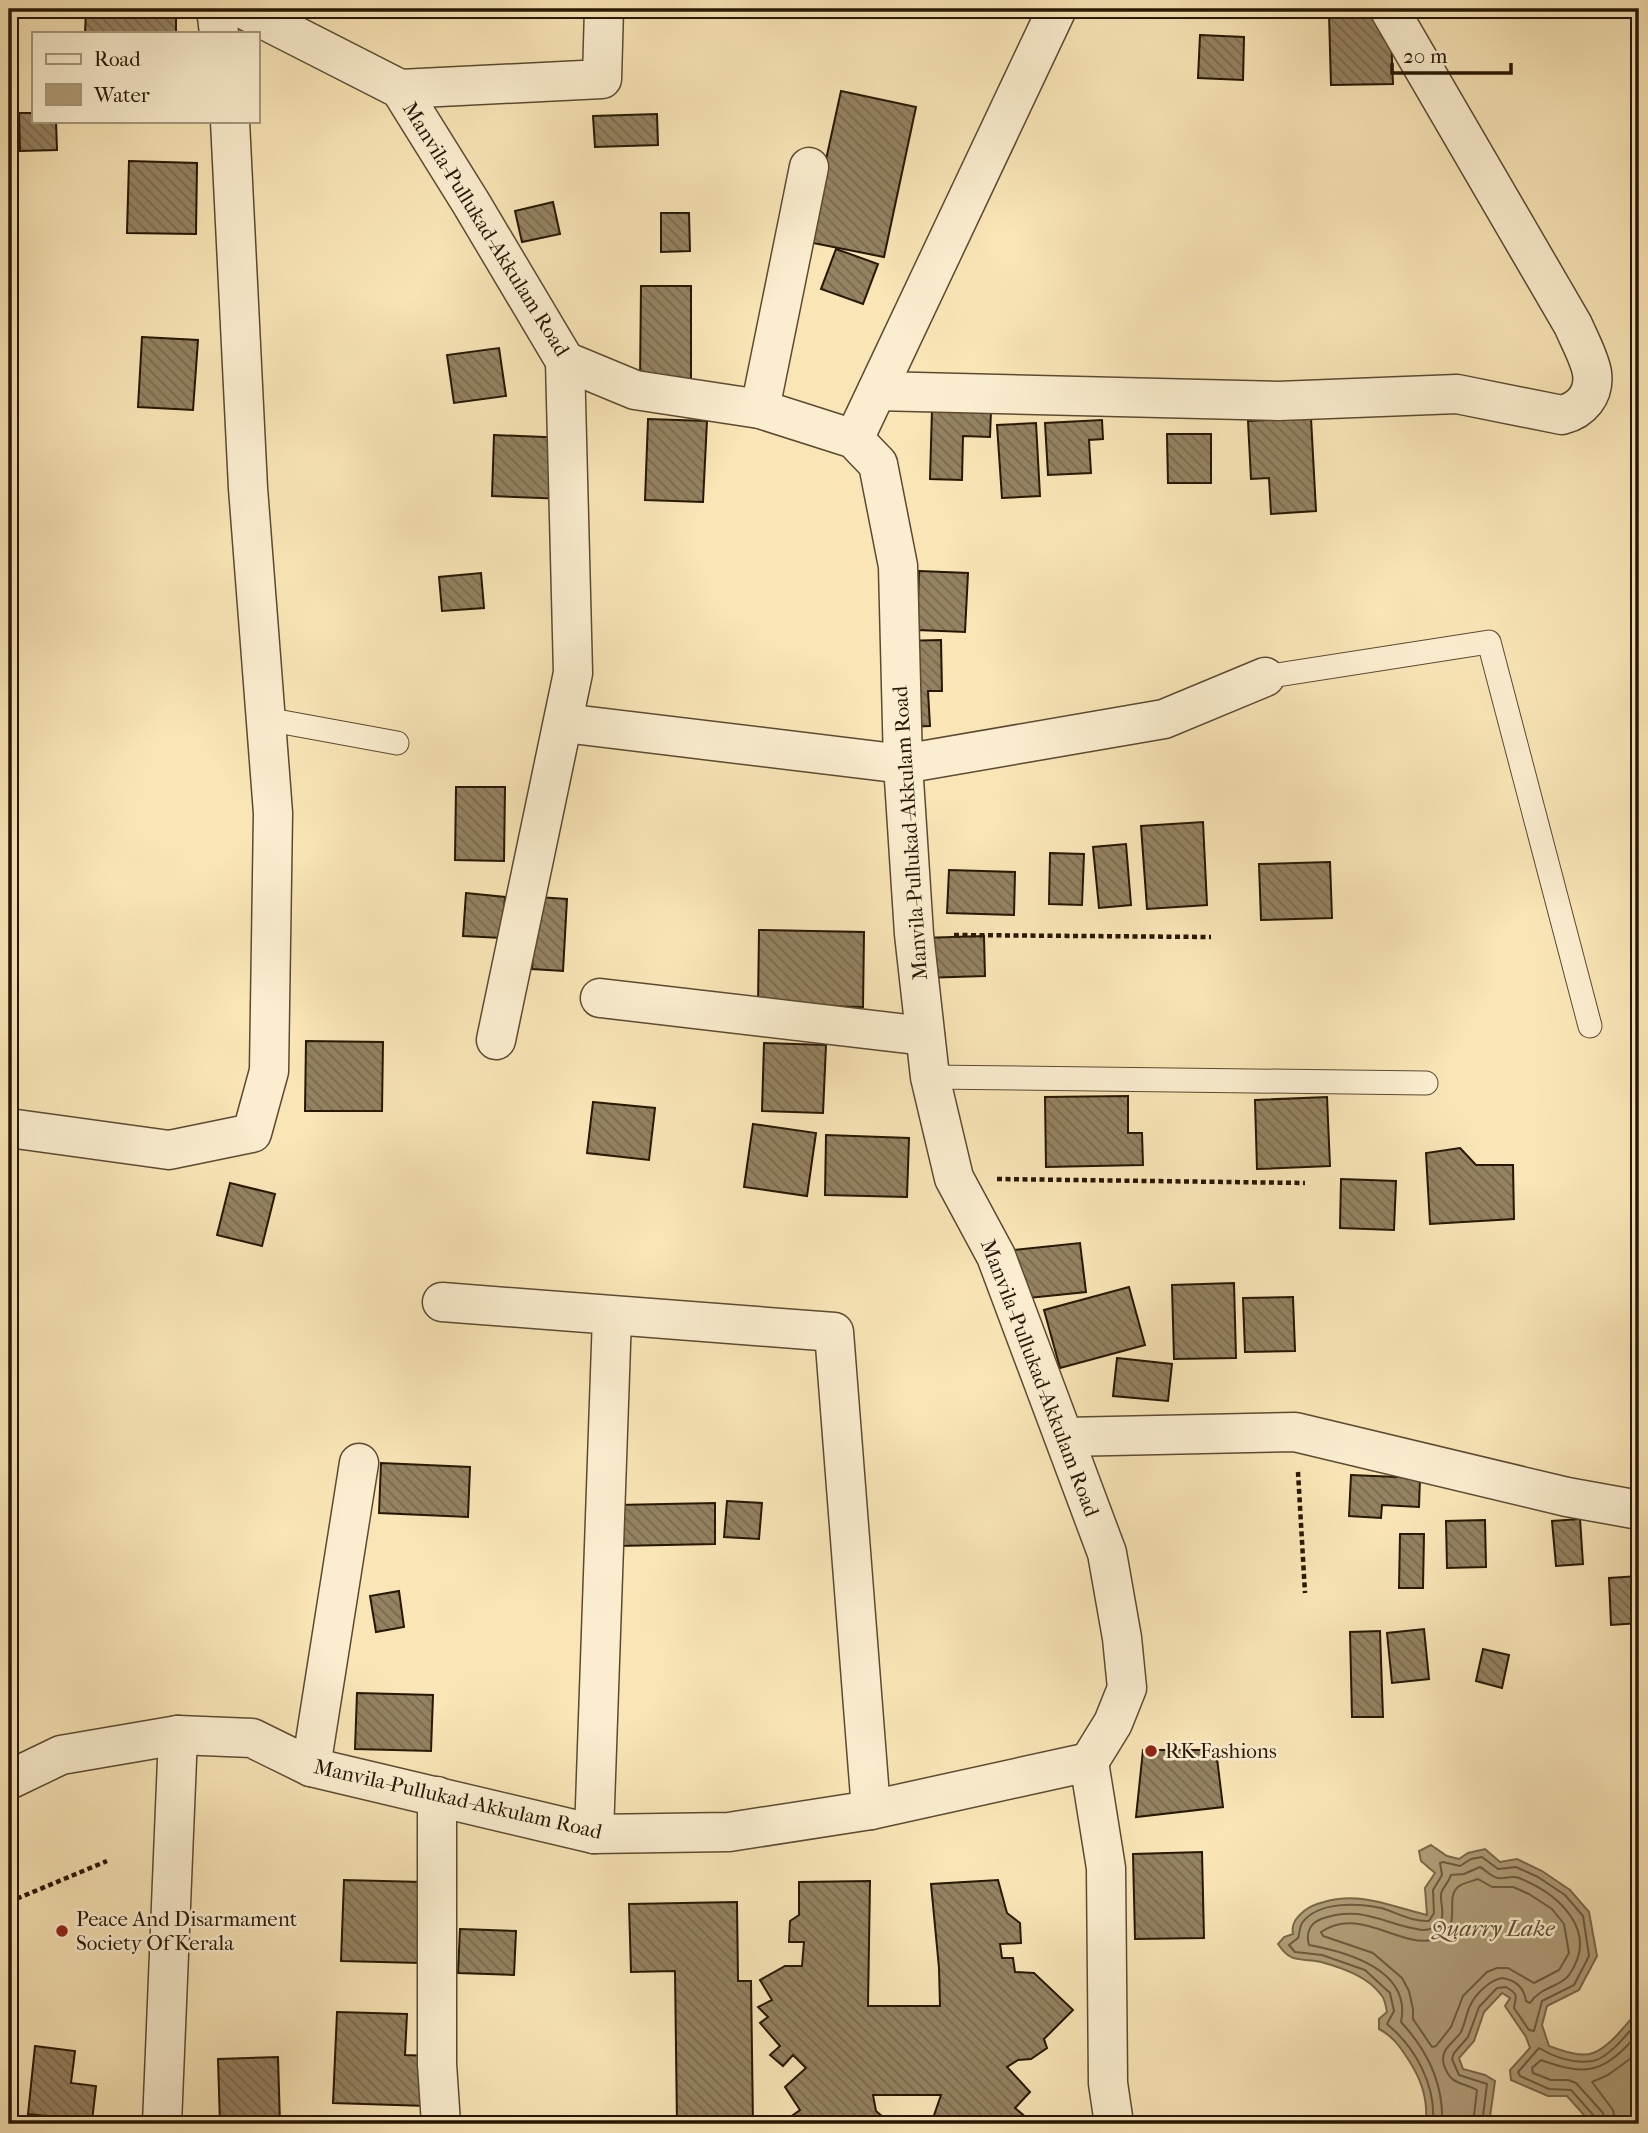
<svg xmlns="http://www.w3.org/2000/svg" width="1648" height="2133" viewBox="0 0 1648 2133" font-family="'IM FELL French Canon',serif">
<defs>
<pattern id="building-back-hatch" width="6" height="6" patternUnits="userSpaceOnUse" patternTransform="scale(1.75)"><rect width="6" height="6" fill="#948261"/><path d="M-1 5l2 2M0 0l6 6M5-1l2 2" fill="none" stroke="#79694e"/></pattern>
</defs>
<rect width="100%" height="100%" fill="#f9e5b6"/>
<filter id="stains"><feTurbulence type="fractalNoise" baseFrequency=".00286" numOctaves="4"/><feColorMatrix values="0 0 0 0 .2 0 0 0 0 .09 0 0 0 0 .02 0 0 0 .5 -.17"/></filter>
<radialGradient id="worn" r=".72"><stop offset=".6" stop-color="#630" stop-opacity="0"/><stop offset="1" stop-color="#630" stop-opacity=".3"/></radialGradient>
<path fill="#b19f7a" stroke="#79694b" stroke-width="2" d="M 1431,1845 L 1447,1856 L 1459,1859 L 1468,1853 L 1485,1849 L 1500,1862 L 1517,1859 L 1542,1871 L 1570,1890 L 1589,1912 L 1597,1956 L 1579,1990 L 1547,2006 L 1542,2025 L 1549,2046 C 1560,2050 1581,2058 1593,2053 C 1610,2047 1627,2023 1639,2010 L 1639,2124 L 1592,2124 L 1567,2096 L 1548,2096 L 1511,2080 L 1510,2070 L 1530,2048 L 1526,2037 L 1505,2006 L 1510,1998 L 1502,1993 L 1484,2012 L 1474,2041 L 1459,2058 L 1463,2069 L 1485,2075 L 1495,2081 L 1489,2124 L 1426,2124 C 1428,2097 1421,2078 1406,2056 C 1398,2044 1392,2036 1379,2029 L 1379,2019 L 1387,2012 C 1386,2007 1385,2000 1382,1996 C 1369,1977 1343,1968 1321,1962 C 1300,1957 1292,1965 1278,1944 L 1284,1937 L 1293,1934 C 1291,1924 1296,1918 1304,1911 C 1310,1906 1316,1904 1324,1902 C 1361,1891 1392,1907 1427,1915 L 1425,1888 L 1435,1873 L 1421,1861 L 1419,1851 Z"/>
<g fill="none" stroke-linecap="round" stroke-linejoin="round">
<g stroke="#6c5b40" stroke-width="2">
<path d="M 1478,1879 L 1492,1887 L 1513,1887 L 1529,1894 L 1552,1909 L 1564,1924 L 1569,1953 L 1559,1970 L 1534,1983 L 1508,1968 L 1497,1968 L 1487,1972 L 1463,1996 L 1451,2027 L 1436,2046 L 1432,2047 L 1413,2019 L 1413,2009 L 1409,1991 L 1402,1978 L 1373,1953 L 1323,1936 L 1321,1932 C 1359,1906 1399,1947 1432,1940 C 1466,1932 1443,1899 1458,1887 C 1462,1883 1473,1881 1478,1879 Z"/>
<path d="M 1433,2124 C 1436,2085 1416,2048 1387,2024 L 1394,2011 L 1390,1993 L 1365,1970 L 1322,1955 L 1295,1952 L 1289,1945 L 1298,1938 C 1300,1933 1299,1928 1302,1923 C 1318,1901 1357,1903 1381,1908 C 1396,1912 1412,1922 1429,1921 L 1434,1913 L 1433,1890 L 1442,1875 L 1440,1863 L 1443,1862 L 1460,1866 L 1471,1859 L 1482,1857 L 1498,1869 L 1516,1867 L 1538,1877 L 1565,1895 L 1583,1916 L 1589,1956 L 1574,1985 L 1542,2001 L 1534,2031 L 1529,2030 L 1514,2008 C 1516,1995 1519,1995 1506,1987 L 1497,1988 L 1479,2007 L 1468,2037 L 1454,2053 L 1452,2059 L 1459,2075 L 1487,2084 L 1482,2124"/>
<path d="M 1442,2124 C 1444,2085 1427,2050 1401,2022 C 1412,1970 1347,1952 1309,1945 C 1306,1934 1309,1924 1321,1919 C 1363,1904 1384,1925 1422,1930 C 1428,1930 1433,1929 1437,1925 C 1447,1916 1440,1905 1441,1894 C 1442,1888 1449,1882 1451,1875 L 1464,1874 L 1480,1867 C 1486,1870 1491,1877 1498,1878 C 1506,1879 1512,1875 1519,1878 C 1559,1894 1600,1931 1569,1975 C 1561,1987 1541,1986 1530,2003 L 1526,2001 C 1524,1988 1516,1980 1502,1978 C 1490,1980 1475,1994 1470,2006 C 1466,2014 1465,2024 1461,2032 C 1454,2043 1439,2049 1444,2065 C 1451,2086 1461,2081 1477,2090 L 1473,2124"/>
<path d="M 1597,2124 L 1595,2117 L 1571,2090 L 1549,2089 L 1520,2076 L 1518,2072 L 1539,2048 C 1554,2057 1574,2064 1593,2061 C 1609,2058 1629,2032 1639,2020"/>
<path d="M 1606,2124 L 1603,2113 L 1576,2083 L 1568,2080 L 1551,2080 L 1533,2073 L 1532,2068 L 1541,2060 C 1590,2078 1605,2071 1639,2033"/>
<path d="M 1616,2124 L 1613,2110 L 1592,2082 L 1608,2075 L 1630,2059 L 1639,2049"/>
</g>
</g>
<g fill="url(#building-back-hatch)" stroke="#261705" stroke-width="2">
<path d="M 9,9 L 11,9 L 13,65 L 9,65 Z"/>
<path d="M 86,11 L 176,15 L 176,33 L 85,33 Z"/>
<path d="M 1390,12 L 1393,84 L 1331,85 L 1329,14 Z"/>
<path d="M 1200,35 L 1244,37 L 1243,80 L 1198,78 Z"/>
<path d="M 841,91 L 916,107 L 884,257 L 808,242 Z"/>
<path d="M 19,113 L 33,113 L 33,121 L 56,121 L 57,150 L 20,151 Z"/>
<path d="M 657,114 L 658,145 L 595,147 L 593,116 Z"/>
<path d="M 129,161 L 197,163 L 196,234 L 127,233 Z"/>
<path d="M 553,202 L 560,234 L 522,242 L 515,211 Z"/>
<path d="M 661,213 L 689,213 L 690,251 L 661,252 Z"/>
<path d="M 836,249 L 878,264 L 863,304 L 821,289 Z"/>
<path d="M 641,286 L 691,286 L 691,384 L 640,384 Z"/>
<path d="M 142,337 L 198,340 L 193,410 L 138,407 Z"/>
<path d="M 499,348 L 506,396 L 454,403 L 447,355 Z"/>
<path d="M 932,409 L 991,411 L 990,437 L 963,436 L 962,480 L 930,479 Z"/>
<path d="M 1311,418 L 1316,511 L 1271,514 L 1269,478 L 1251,479 L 1248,421 Z"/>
<path d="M 648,419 L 707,421 L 703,502 L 645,500 Z"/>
<path d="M 1102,420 L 1103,439 L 1089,440 L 1091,473 L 1048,475 L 1045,423 Z"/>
<path d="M 1036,423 L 1040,496 L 1002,498 L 997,425 Z"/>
<path d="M 1167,434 L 1211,434 L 1211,483 L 1168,483 Z"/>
<path d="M 494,435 L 568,438 L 566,499 L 492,496 Z"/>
<path d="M 919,571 L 968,573 L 965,632 L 917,630 Z"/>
<path d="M 481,573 L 484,608 L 442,611 L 439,577 Z"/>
<path d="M 941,640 L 942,691 L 928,691 L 930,726 L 903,727 L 900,641 Z"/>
<path d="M 456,787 L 505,787 L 504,861 L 455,860 Z"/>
<path d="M 1203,822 L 1207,905 L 1147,909 L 1141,826 Z"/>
<path d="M 1126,844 L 1131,905 L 1099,908 L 1093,847 Z"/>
<path d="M 1050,853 L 1084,854 L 1082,905 L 1049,904 Z"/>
<path d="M 1330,862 L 1332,918 L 1261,920 L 1259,864 Z"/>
<path d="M 949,870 L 1015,872 L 1014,915 L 947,913 Z"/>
<path d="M 466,893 L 505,897 L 502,938 L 463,936 Z"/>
<path d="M 537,897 L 567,899 L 563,971 L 532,969 Z"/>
<path d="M 759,930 L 864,932 L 863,1007 L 758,1005 Z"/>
<path d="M 984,936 L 985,976 L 922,978 L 921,938 Z"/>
<path d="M 306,1041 L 383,1042 L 382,1111 L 305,1111 Z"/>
<path d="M 764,1043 L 826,1045 L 823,1113 L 762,1111 Z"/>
<path d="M 1128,1096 L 1128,1133 L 1142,1133 L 1143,1165 L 1046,1167 L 1045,1097 Z"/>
<path d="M 1327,1097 L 1330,1166 L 1257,1169 L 1255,1100 Z"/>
<path d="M 593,1102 L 655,1108 L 649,1160 L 587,1153 Z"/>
<path d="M 753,1124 L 816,1133 L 807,1196 L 744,1187 Z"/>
<path d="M 826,1135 L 909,1138 L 907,1197 L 825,1195 Z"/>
<path d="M 1460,1148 L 1476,1165 L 1513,1165 L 1514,1219 L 1430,1224 L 1426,1153 Z"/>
<path d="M 1341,1179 L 1396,1181 L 1394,1230 L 1340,1228 Z"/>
<path d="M 230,1183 L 275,1194 L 262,1246 L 217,1235 Z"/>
<path d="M 1080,1243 L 1086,1292 L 1019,1299 L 1014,1250 Z"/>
<path d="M 1234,1283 L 1236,1358 L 1174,1359 L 1172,1285 Z"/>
<path d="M 1129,1287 L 1145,1345 L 1060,1368 L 1044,1310 Z"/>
<path d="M 1293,1297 L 1295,1351 L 1245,1352 L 1243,1298 Z"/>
<path d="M 1117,1358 L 1172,1364 L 1168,1401 L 1113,1396 Z"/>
<path d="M 381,1463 L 470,1467 L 468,1517 L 379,1513 Z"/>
<path d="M 1351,1475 L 1420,1478 L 1419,1507 L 1382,1505 L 1381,1518 L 1349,1516 Z"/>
<path d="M 727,1501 L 762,1503 L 759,1539 L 724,1537 Z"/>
<path d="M 715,1503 L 715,1544 L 616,1546 L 616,1505 Z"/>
<path d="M 1580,1519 L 1583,1564 L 1556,1566 L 1552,1521 Z"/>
<path d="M 1485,1520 L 1486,1567 L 1447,1568 L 1446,1521 Z"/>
<path d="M 1400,1534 L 1424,1534 L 1423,1588 L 1399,1588 Z"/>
<path d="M 1639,1576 L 1639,1623 L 1611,1625 L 1609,1578 Z"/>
<path d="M 399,1591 L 404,1627 L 376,1632 L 370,1596 Z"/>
<path d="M 1424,1629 L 1429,1679 L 1392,1683 L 1387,1633 Z"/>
<path d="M 1380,1631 L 1383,1717 L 1352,1717 L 1350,1632 Z"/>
<path d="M 1483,1649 L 1509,1655 L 1502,1688 L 1476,1681 Z"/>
<path d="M 357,1693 L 433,1695 L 431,1751 L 355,1749 Z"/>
<path d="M 1143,1750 L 1216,1750 L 1223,1807 L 1136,1817 Z"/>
<path d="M 1202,1852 L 1204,1938 L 1135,1939 L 1133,1854 Z"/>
<path d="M 344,1880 L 422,1882 L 420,1963 L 341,1961 Z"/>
<path d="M 998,1880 L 1007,1913 L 1020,1923 L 1021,1943 L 1000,1944 L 1002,1958 L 1013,1958 L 1015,1972 L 1034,1973 L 1073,2010 L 1044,2039 L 1047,2048 L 1031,2059 L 1018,2060 L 1007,2067 L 1030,2092 L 1015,2108 L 1028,2119 L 1021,2124 L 931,2124 L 941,2095 L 873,2095 L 876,2111 L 891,2124 L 799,2124 L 789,2118 L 800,2110 L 785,2087 L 806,2068 L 793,2055 L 783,2066 L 770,2055 L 780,2046 L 760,2023 L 768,2017 L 758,2007 L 772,2000 L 760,1980 L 785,1966 L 802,1966 L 804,1942 L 789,1942 L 790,1921 L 799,1915 L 799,1882 L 870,1881 L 868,2006 L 940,2006 L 939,1968 L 931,1884 Z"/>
<path d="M 737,1902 L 738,1981 L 751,1981 L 753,2124 L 677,2124 L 675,1971 L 631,1972 L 629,1904 Z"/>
<path d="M 460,1929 L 516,1931 L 514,1975 L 458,1973 Z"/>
<path d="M 337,2012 L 407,2014 L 405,2055 L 429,2056 L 427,2106 L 333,2103 Z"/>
<path d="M 35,2046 L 75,2051 L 71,2083 L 96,2086 L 92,2121 L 28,2114 Z"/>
<path d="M 278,2057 L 280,2124 L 220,2124 L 218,2059 Z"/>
</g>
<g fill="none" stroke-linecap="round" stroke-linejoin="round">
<defs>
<g id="service">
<path d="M 1265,677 L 1489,642 L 1590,1026"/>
<path d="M 266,719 L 397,743"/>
<path d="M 930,1077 L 1426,1083"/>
</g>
<g id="minor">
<path d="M 216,9 L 219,33"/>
<path d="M 400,89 L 602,79 L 604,9"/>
<path d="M 877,391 L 1278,401 L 1457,394 L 1562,415 C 1581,410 1595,395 1592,373 C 1590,359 1579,339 1573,325 L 1389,9"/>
<path d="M 760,409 L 809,167"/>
<path d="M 854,439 L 1057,9"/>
<path d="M 564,723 L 903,764 L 1164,719 L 1265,677"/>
<path d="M 600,998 L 925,1036"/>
<path d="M 496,1040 L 573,673 L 565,361"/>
<path d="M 9,1128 L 169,1150 L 252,1133 L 269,1071 L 273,813 L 248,488 L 230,121"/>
<path d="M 442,1302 L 834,1332 L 871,1810"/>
<path d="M 1065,1437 L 1295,1432 L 1567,1497 L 1639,1510"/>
<path d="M 1089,1762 L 1106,1868 L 1108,2083 L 1114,2124"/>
<path d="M 311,1767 L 359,1463"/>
<path d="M 437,1796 L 437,2064 L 441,2124"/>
<path d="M 594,1834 L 612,1316"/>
<path d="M 162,2124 L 178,1735"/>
</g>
<path id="tertiary" d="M 9,1780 L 61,1755 L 178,1735 L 252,1738 L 311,1767 L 594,1834 L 729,1832 L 871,1810 L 1089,1762 L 1113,1723 L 1127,1688 L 1122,1638 L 1107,1553 L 996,1256 L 954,1178 L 930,1077 L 914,934 L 903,764 L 898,566 L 878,464 L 854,439 L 760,409 L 635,390 L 565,361 L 471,203 L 400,89 L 243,9"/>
</defs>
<use href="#service" stroke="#5b4a31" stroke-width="25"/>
<use href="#minor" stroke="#5b4a31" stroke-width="41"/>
<use href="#tertiary" stroke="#5b4a31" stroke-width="41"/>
<g stroke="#261705" stroke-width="4.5" stroke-dasharray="5 3.5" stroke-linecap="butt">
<path d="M 954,935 L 1211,937"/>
<path d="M 997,1179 L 1305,1183"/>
<path d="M 1298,1472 L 1305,1593"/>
<path d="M 9,1902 L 107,1861"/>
</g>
<use href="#service" stroke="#fbeed0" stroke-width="23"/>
<use href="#minor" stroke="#fbeed0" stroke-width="38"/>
<use href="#tertiary" stroke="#fbeed0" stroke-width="38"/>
</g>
<g fill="#8f2418" stroke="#fbeed0" stroke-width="2.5">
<circle cx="1151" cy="1751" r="7"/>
<circle cx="62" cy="1931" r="7"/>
</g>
<g text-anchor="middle" stroke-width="5" stroke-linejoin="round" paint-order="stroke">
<g font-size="21" fill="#261705" stroke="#fbeed0">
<text transform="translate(486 229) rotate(58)" y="7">Manvila-Pullukad-Akkulam Road</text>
<text transform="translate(910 833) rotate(-94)" y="7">Manvila-Pullukad-Akkulam Road</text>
<text transform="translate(1040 1378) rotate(69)" y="7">Manvila-Pullukad-Akkulam Road</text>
<text transform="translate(458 1799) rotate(13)" y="7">Manvila-Pullukad-Akkulam Road</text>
</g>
<g font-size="21" fill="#261705" stroke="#fbeed0" text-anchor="start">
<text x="1165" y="1758">RK Fashions</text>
<text x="76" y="1926">Peace And Disarmament<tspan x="76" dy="24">Society Of Kerala</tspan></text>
</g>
<g font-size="23" font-style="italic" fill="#5e4d34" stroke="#fbeed0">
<text x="1493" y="1936">Quarry Lake</text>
</g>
</g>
<rect width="1648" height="2133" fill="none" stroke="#f9e5b6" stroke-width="35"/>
<rect x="10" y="10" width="1627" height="2112" fill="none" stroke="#261705" stroke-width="3.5"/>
<rect x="18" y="18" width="1613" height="2098" fill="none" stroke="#261705" stroke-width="2"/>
<rect x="32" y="32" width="228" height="91" fill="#fbeed0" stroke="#a6987f" stroke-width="2"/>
<rect x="46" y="54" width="35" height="10" fill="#fbeed0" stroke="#a6987f" stroke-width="2"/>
<text x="94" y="66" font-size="21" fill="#261705">Road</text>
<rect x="46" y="84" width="35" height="21" fill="#b19f7a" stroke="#a6987f" stroke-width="2"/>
<text x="94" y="102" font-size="21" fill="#261705">Water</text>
<path d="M1392 63v10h119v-10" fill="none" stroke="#261705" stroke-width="3.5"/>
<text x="1403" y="63" font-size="21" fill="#261705" stroke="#fbeed0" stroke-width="5" paint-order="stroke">20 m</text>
<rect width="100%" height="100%" filter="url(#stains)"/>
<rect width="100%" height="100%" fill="url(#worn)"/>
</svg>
